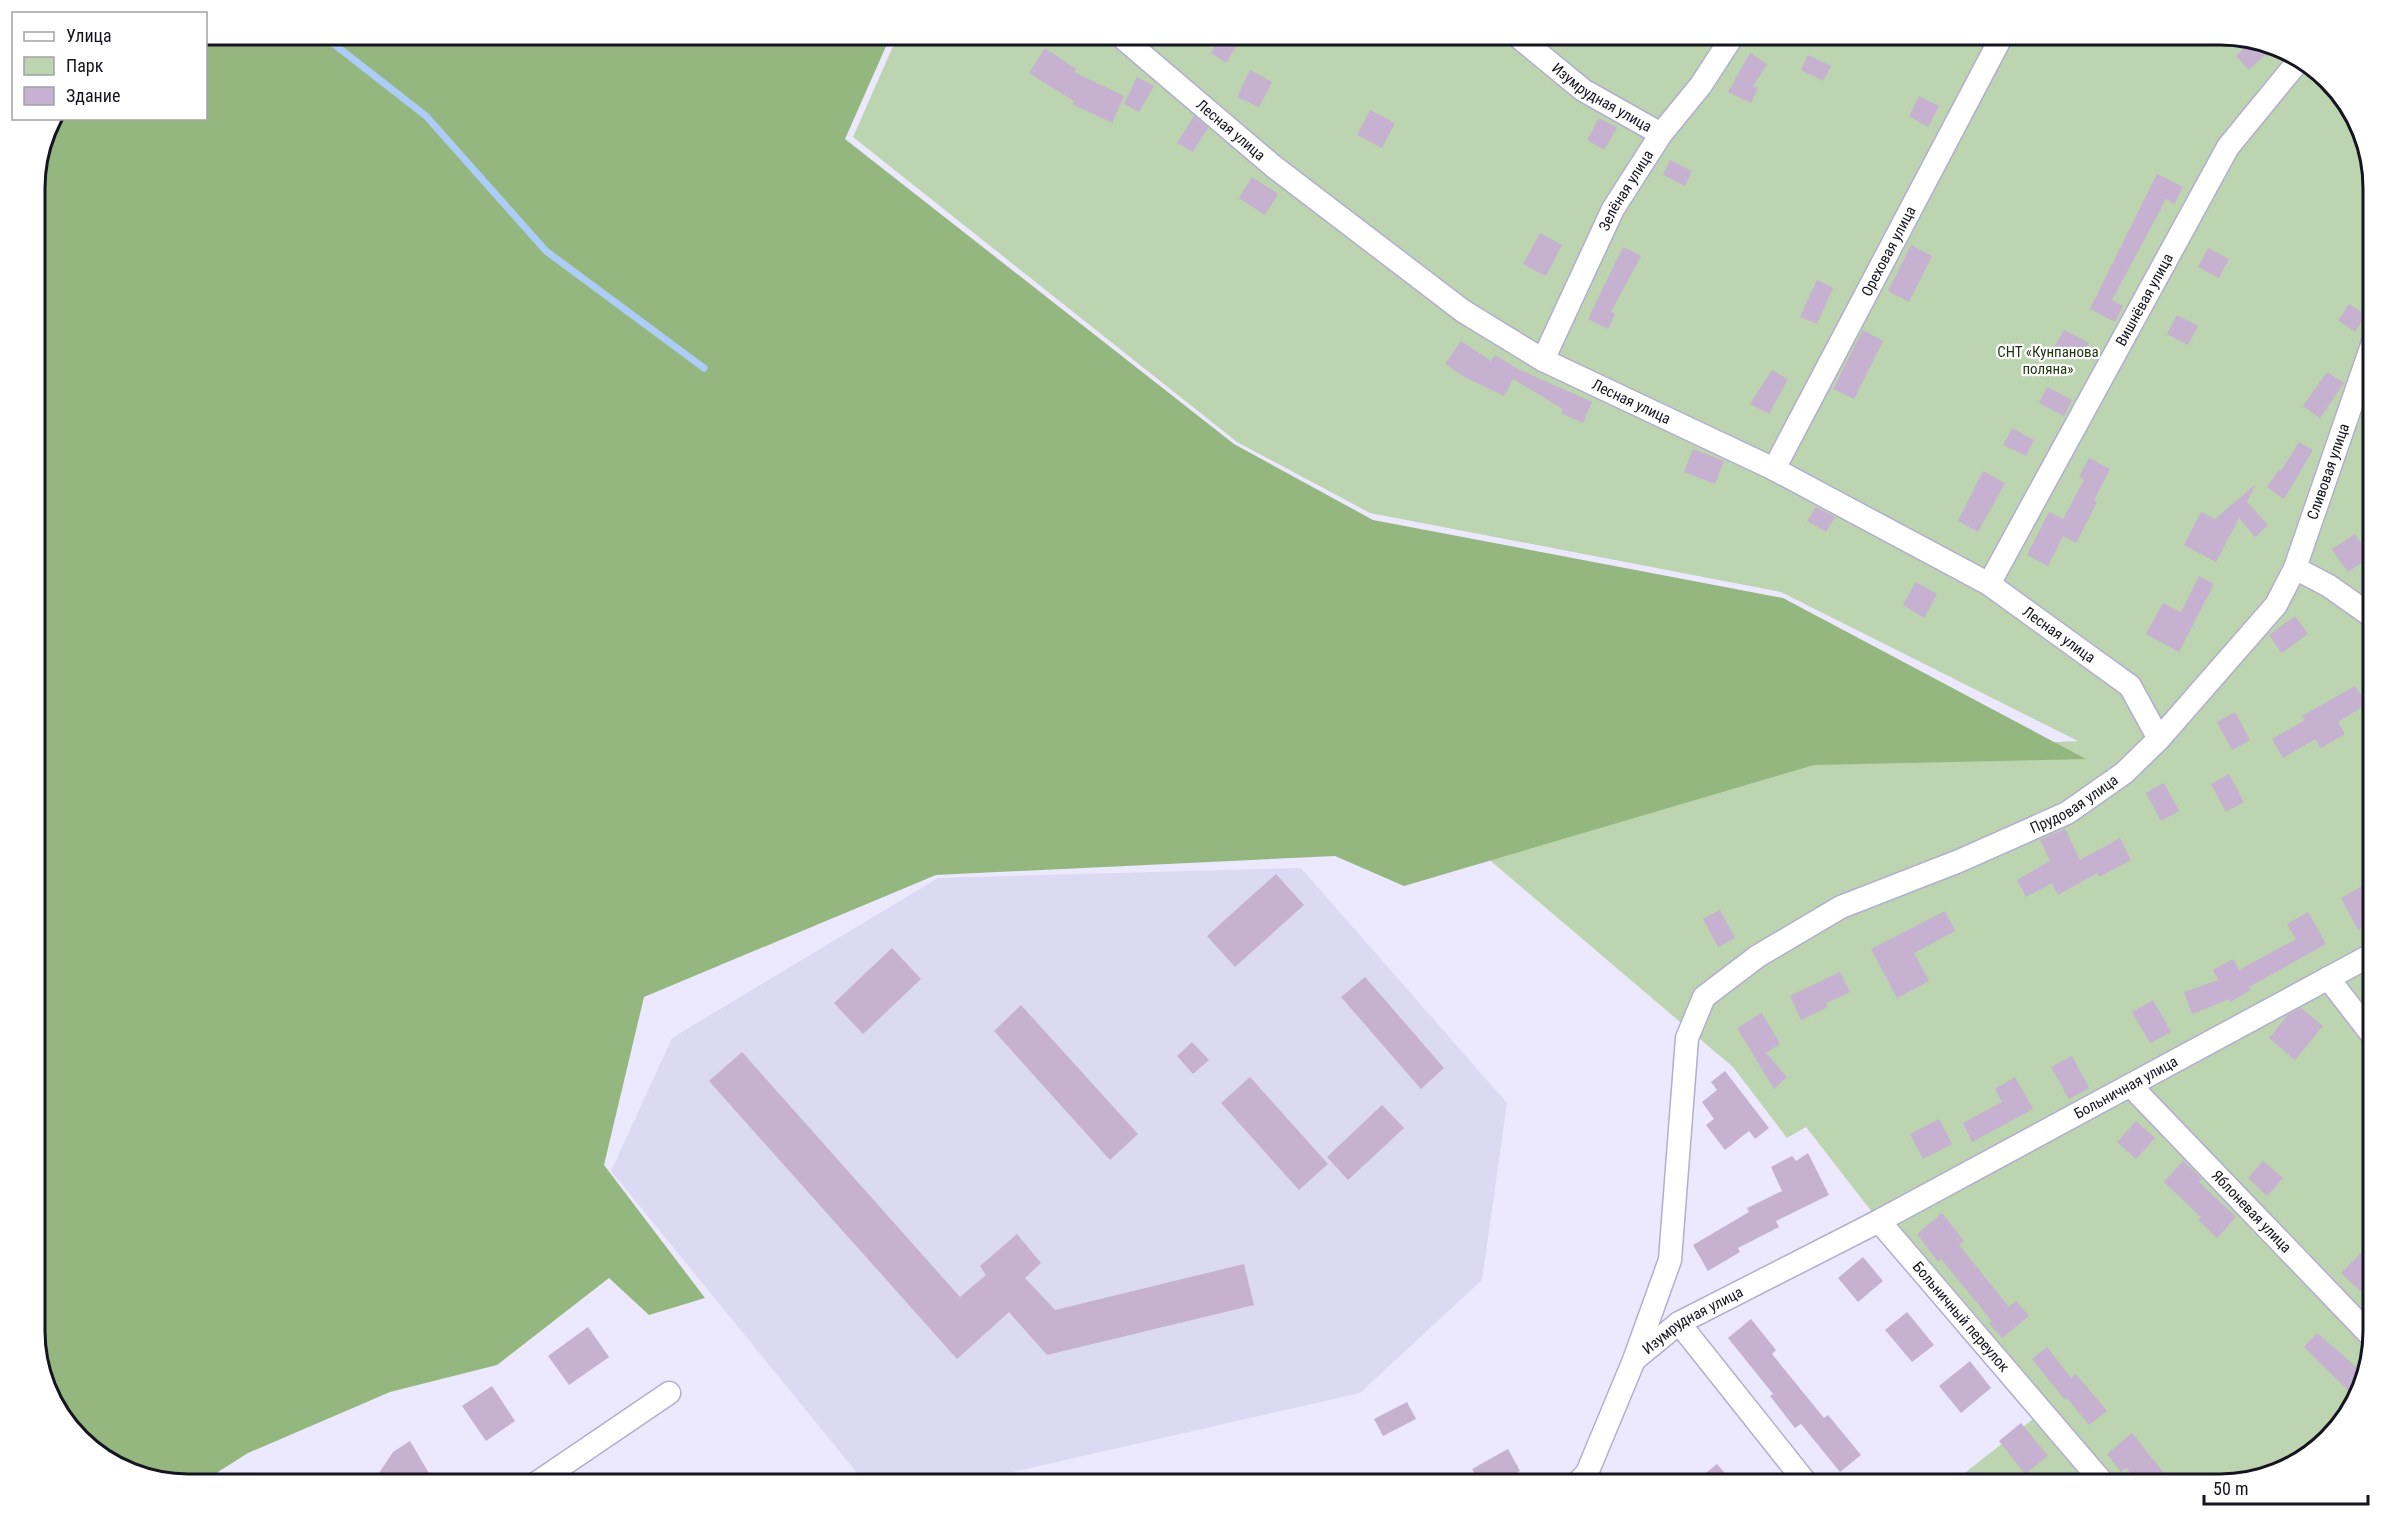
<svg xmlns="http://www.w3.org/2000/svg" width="2408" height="1519" viewBox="0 0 2408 1519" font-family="'Roboto Condensed',sans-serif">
<rect width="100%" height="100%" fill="#ece9ff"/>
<path fill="#dcd9f2" d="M 1301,868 L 1507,1103 L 1482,1280 L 1360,1393 L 960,1484 L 866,1484 L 611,1171 L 672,1038 L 938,878 Z"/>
<path fill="#bcd4af" d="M 2220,34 L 2305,60 L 2353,112 L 2373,188 L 2373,1331 L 2348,1416 L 2296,1464 L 2220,1484 L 1951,1484 L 2042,1412 L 1879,1221 L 1806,1127 L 1787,1138 L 1733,1067 L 1479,851 L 1808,756 L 2078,741 L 1781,592 L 1370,513 L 1237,442 L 853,137 L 898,35 Z"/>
<path fill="#94b77f" d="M 206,34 L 891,35 L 845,139 L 1234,444 L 1373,520 L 1783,598 L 2086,759 L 1814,765 L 1404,886 L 1335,856 L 936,875 L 644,997 L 604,1165 L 705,1298 L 649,1315 L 609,1278 L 497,1365 L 390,1392 L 248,1453 L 199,1484 L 188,1484 L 103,1459 L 55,1408 L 35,1341 L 35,178 L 46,129 L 53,119 L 206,118 Z"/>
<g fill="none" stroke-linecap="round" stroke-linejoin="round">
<path stroke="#aeccf8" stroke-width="7" d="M 321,34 L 426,116 L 546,251 L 704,368"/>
</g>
<g fill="#c7b1d0">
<path d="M 1222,34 L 1244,34 L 1226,63 L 1211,53 Z"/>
<path d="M 2249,43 L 2270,50 L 2249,70 L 2236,56 Z"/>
<path d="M 1045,48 L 1076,69 L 1074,72 L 1124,96 L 1112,123 L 1072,104 L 1074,101 L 1029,73 Z"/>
<path d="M 1750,53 L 1767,64 L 1753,86 L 1758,88 L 1751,103 L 1728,92 Z"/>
<path d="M 1808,55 L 1831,66 L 1823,81 L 1801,70 Z"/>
<path d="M 1250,70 L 1272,82 L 1259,107 L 1237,97 Z"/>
<path d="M 1137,77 L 1154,86 L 1139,112 L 1124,104 Z"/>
<path d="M 1919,96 L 1939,106 L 1928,127 L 1909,116 Z"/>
<path d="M 1370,110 L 1395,123 L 1382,148 L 1357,135 Z"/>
<path d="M 1194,116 L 1208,128 L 1193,152 L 1177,143 Z"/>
<path d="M 1599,118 L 1617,128 L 1604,150 L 1587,140 Z"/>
<path d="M 1670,160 L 1692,171 L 1685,186 L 1663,175 Z"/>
<path d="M 2157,174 L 2183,187 L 2174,204 L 2166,199 L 2112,300 L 2123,306 L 2115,322 L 2090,309 Z"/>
<path d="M 1252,177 L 1278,194 L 1265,215 L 1239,198 Z"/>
<path d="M 1540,233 L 1562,245 L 1546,276 L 1523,264 Z"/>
<path d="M 1911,245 L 1932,256 L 1909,302 L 1888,291 Z"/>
<path d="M 1623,247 L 1641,256 L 1611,312 L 1615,314 L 1608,329 L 1588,319 Z"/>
<path d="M 2208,248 L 2229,259 L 2219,278 L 2198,267 Z"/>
<path d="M 1817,280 L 1833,288 L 1817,324 L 1800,317 Z"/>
<path d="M 2349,304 L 2366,315 L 2355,332 L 2338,320 Z"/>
<path d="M 2177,315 L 2198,326 L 2188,345 L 2167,334 Z"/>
<path d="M 1863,330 L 1883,341 L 1854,399 L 1833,389 Z"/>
<path d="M 2064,330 L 2089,343 L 2080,359 L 2055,346 Z"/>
<path d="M 1461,341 L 1491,361 L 1495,355 L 1518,369 L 1592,402 L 1583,423 L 1561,413 L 1563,409 L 1513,379 L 1504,396 L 1463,376 L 1445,364 Z"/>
<path d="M 1772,370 L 1788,379 L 1769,414 L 1750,404 Z"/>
<path d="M 2327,372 L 2344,383 L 2320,418 L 2303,406 Z"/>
<path d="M 2047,387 L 2072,400 L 2064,416 L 2039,403 Z"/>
<path d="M 2012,428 L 2034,440 L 2026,456 L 2003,445 Z"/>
<path d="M 2299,442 L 2313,450 L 2284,499 L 2267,487 L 2279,469 L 2281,471 Z"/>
<path d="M 1693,449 L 1724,461 L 1715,484 L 1684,472 Z"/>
<path d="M 2089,458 L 2110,469 L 2094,500 L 2097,502 L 2076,543 L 2063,536 L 2048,566 L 2027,555 L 2049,512 L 2063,519 L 2084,480 L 2079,477 Z"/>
<path d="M 1983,471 L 2005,483 L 1978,532 L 1958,521 Z"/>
<path d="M 2256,484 L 2247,502 L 2268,525 L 2255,537 L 2239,518 L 2216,562 L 2184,545 L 2201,512 L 2215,519 Z"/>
<path d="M 1816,507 L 1835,517 L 1826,532 L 1807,521 Z"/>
<path d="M 2355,534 L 2370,557 L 2348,572 L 2332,549 Z"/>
<path d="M 2199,576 L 2214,584 L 2179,652 L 2146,634 L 2163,603 L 2181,612 Z"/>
<path d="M 1916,582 L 1937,594 L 1924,618 L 1903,605 Z"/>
<path d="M 2295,616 L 2308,634 L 2282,653 L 2269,635 Z"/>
<path d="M 2355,686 L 2367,704 L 2338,722 L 2345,734 L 2321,748 L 2315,739 L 2283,758 L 2272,739 L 2305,720 L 2302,716 Z"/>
<path d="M 2235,712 L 2250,740 L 2232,750 L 2217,722 Z"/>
<path d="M 2229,774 L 2244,802 L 2226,812 L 2211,784 Z"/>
<path d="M 2164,783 L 2179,811 L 2161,821 L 2146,793 Z"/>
<path d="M 2065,829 L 2080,860 L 2120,838 L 2131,860 L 2099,877 L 2097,873 L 2058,895 L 2052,883 L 2026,897 L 2017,880 L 2050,861 L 2040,840 Z"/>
<path d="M 1276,874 L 1304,905 L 1235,967 L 1207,936 Z"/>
<path d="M 2373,880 L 2373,921 L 2358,930 L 2341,898 Z"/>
<path d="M 1720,910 L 1735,938 L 1718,947 L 1703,919 Z"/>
<path d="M 1945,911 L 1955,931 L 1914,953 L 1929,981 L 1897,998 L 1871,949 Z"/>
<path d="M 2308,912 L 2326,944 L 2249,987 L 2251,990 L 2230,1002 L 2229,999 L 2192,1014 L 2184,992 L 2218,980 L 2213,970 L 2233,959 L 2239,970 L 2296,939 L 2287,924 Z"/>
<path d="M 892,948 L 921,979 L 863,1034 L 834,1003 Z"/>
<path d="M 1840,972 L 1850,992 L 1826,1003 L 1828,1007 L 1801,1020 L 1790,996 Z"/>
<path d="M 1365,977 L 1444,1068 L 1421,1089 L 1341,997 Z"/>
<path d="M 2153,1000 L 2171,1032 L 2150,1043 L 2132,1012 Z"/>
<path d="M 1021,1005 L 1138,1134 L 1110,1160 L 994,1031 Z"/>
<path d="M 2301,1008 L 2323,1026 L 2295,1060 L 2269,1038 L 2288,1015 Z"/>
<path d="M 1762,1013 L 1780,1044 L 1766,1053 L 1787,1077 L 1774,1089 L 1737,1028 Z"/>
<path d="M 1192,1042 L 1209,1060 L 1193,1074 L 1177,1056 Z"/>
<path d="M 742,1052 L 960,1297 L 986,1275 L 980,1266 L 1017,1234 L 1041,1263 L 1025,1278 L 1055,1310 L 1244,1264 L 1254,1305 L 1047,1355 L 1009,1312 L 957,1359 L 709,1081 Z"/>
<path d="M 2072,1056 L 2089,1088 L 2069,1099 L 2051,1067 Z"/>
<path d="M 1725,1071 L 1769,1128 L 1755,1139 L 1749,1131 L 1725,1150 L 1706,1125 L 1714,1119 L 1702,1102 L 1717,1090 L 1711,1082 Z"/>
<path d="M 1250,1077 L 1328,1164 L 1299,1190 L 1221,1103 Z"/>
<path d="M 2015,1077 L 2033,1109 L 1972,1142 L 1963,1123 L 2002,1102 L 1995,1089 Z"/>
<path d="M 1382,1105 L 1404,1128 L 1348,1180 L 1327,1157 Z"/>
<path d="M 1939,1119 L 1952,1144 L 1923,1159 L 1910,1134 Z"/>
<path d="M 2136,1121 L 2155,1138 L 2136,1159 L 2117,1142 Z"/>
<path d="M 1808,1153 L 1829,1195 L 1776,1221 L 1779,1227 L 1738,1248 L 1740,1252 L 1708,1271 L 1693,1245 L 1749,1212 L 1747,1208 L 1782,1191 L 1771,1167 L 1792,1156 L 1796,1161 Z"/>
<path d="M 2183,1161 L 2202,1179 L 2199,1182 L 2236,1217 L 2217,1238 L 2198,1220 L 2201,1217 L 2164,1182 Z"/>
<path d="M 2263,1161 L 2283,1178 L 2267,1196 L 2248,1178 Z"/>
<path d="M 1942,1213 L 1964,1241 L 1959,1245 L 2009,1307 L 2016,1301 L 2029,1316 L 2002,1338 L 1989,1323 L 1992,1321 L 1941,1259 L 1938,1262 L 1917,1234 Z"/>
<path d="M 2362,1252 L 2373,1264 L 2373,1277 L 2360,1291 L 2341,1273 Z"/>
<path d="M 1863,1257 L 1883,1281 L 1858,1302 L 1838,1278 Z"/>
<path d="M 1907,1312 L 1934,1345 L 1912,1362 L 1885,1330 Z"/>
<path d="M 1751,1319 L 1776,1350 L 1772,1354 L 1824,1418 L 1828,1415 L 1861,1455 L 1840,1472 L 1801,1424 L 1795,1428 L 1770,1396 L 1773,1394 L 1728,1338 Z"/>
<path d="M 588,1327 L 609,1357 L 569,1385 L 548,1356 Z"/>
<path d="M 2317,1333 L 2361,1371 L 2354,1396 L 2304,1347 Z"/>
<path d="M 2047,1347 L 2071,1378 L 2076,1374 L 2107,1411 L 2089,1425 L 2067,1398 L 2065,1400 L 2032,1359 Z"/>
<path d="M 1970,1361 L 1991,1388 L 1961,1413 L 1939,1386 Z"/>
<path d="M 492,1386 L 515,1421 L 486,1441 L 462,1406 Z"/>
<path d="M 1407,1402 L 1416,1419 L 1383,1436 L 1374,1419 Z"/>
<path d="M 2021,1423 L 2048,1456 L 2025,1474 L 1999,1441 Z"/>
<path d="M 2132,1433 L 2167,1477 L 2158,1484 L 2140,1484 L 2126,1468 L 2121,1472 L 2107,1454 Z"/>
<path d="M 410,1441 L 436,1485 L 371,1485 L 393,1452 Z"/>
<path d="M 1508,1449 L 1520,1471 L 1493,1484 L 1480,1484 L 1472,1469 Z"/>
<path d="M 1717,1464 L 1734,1484 L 1692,1484 Z"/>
</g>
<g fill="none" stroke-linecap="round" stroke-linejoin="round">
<defs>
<g id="minor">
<path id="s1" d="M 1118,34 L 1273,166 L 1463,311 L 1543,360 L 1774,469 L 1989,584 L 2130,686 L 2159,739"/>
<path id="s2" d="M 1515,34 L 1583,90 L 1661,134"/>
<path id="s3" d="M 1543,360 L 1613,209 L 1661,134 L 1701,85 L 1734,34"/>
<path id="s4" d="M 1774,469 L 2003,34"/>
<path id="s5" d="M 2295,568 L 2373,342"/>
<path id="s6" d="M 1989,584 L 2228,147 L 2300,59"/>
<path d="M 2328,978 L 2373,1036"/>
<path id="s7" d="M 2131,1086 L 2372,1337"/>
<path id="s8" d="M 1879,1221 L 2104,1484"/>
<path d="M 1679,1323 L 1807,1484"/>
<path id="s9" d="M 1635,1359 L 1679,1323 L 1879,1221 L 2373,954"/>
<path d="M 535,1484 L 669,1393"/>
<path id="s10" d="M 1577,1484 L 1587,1473 L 1634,1360 L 1670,1260 L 1687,1038 L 1704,997 L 1758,956 L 1841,907 L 1959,861 L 2067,813 L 2124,773 L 2159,739 L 2276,605 L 2295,568 L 2329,586 L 2373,617"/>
</g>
</defs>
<use href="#minor" stroke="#b2aed0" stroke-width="25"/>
<use href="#minor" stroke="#fff" stroke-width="22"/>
</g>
<g text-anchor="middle" stroke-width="4.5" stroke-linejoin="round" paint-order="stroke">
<g font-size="15" fill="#161420" stroke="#fff">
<text dy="5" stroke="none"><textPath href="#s2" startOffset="108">Изумрудная улица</textPath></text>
<text dy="5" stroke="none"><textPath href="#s1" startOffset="148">Лесная улица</textPath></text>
<text dy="5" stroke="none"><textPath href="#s3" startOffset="189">Зелёная улица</textPath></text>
<text dy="5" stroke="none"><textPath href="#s4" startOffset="246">Ореховая улица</textPath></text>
<text dy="5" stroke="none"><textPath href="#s6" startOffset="324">Вишнёвая улица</textPath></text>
<text dy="5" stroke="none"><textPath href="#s1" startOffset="634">Лесная улица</textPath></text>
<text dy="5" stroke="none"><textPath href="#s5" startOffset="102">Сливовая улица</textPath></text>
<text dy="5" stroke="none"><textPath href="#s1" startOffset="1122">Лесная улица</textPath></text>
<text dy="5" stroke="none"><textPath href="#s10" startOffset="930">Прудовая улица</textPath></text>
<text dy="5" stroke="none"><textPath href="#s9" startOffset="562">Больничная улица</textPath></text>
<text dy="5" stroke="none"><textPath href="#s7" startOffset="174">Яблоневая улица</textPath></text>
<text dy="5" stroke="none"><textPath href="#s8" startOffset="126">Больничный переулок</textPath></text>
<text dy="5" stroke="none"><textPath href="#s9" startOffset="70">Изумрудная улица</textPath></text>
</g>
<g font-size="15" fill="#1d340c" stroke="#fff">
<text x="2048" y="357">СНТ «Кунпанова<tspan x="2048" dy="17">поляна»</tspan></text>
</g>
</g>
<path d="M0 0H2408V1519H0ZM188 45H2220A143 143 0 0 1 2363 188V1331A143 143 0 0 1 2220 1474H188A143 143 0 0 1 45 1331V188A143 143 0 0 1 188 45Z" fill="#fff" fill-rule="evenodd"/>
<path fill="none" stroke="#161420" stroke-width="3" d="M188 45H2220A143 143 0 0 1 2363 188V1331A143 143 0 0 1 2220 1474H188A143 143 0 0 1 45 1331V188A143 143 0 0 1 188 45Z"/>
<rect x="12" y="12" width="195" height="108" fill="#ffffff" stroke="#a2a1a6" stroke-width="1.5"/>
<rect x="24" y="32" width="30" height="9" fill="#ffffff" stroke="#a2a1a6" stroke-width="1.5"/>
<text x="66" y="42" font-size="18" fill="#161420">Улица</text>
<rect x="24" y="57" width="30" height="18" fill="#bcd4af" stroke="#a2a1a6" stroke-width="1.5"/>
<text x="66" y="72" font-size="18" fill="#161420">Парк</text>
<rect x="24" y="87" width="30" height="18" fill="#c7b1d0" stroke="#a2a1a6" stroke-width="1.5"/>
<text x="66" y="102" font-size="18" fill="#161420">Здание</text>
<path d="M2204 1495v9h164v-9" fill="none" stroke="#161420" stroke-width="3"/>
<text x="2213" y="1495" font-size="18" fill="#161420" stroke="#ffffff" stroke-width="4.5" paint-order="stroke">50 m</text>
</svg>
